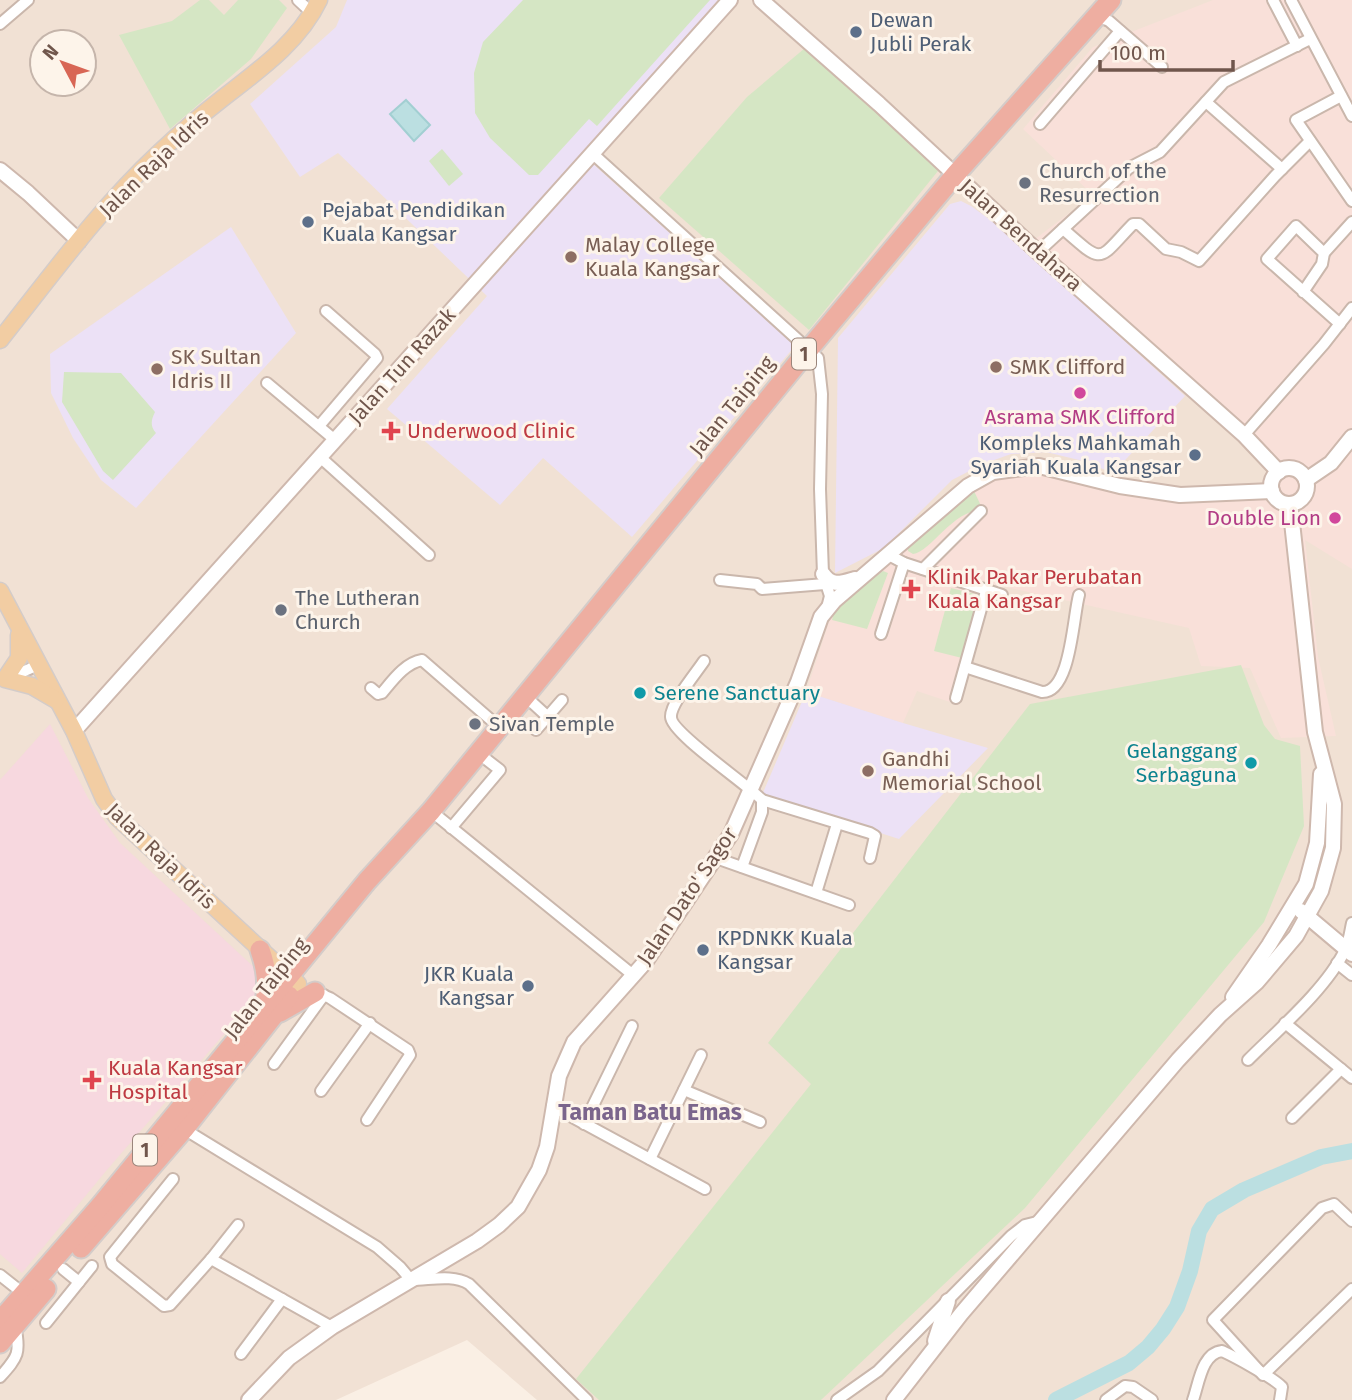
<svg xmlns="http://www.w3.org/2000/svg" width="1352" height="1400" viewBox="0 0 1352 1400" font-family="'Fira Sans',sans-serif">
<rect width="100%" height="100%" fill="#faefe4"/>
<path fill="#f1e1d4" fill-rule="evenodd" d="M 0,0 L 1352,0 L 1352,1400 L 537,1400 L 467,1340 L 336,1400 L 0,1400 ZM 42,42 L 84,42 L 84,84 L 42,84 Z"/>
<path fill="#f9e0d9" d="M 1213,0 L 1352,0 L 1352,569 L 1305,540 L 1318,657 L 1336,736 L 1281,738 L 1250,668 L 1201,666 L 1189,628 L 992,584 L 959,705 L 917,691 L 903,723 L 806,692 L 832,613 L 851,590 L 885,567 L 969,489 L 1012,473 L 1034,471 L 1196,501 L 1269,496 L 1268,466 L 1026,246 L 1093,195 L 1023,129 L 1093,47 Z"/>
<g fill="#ece1f6">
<path d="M 347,0 L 718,0 L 582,154 L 795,346 L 632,537 L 543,458 L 500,505 L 387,409 L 487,296 L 338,153 L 300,177 L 250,104 L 336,27 Z"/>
<path d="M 961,201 L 971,206 L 996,224 L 1185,396 L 1113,473 L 1083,461 L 1046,452 L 1011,454 L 983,464 L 952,480 L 884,548 L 835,573 L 838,338 L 950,204 Z"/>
<path d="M 231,227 L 296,333 L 136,508 L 101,480 L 73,438 L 51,393 L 50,354 Z"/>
<path d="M 806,692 L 903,723 L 988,748 L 899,839 L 762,795 Z"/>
</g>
<path fill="#f7d8df" d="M 50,724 L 88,798 L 120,843 L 256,969 L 256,997 L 106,1171 L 22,1273 L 0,1254 L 0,780 Z"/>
<g fill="#d5e6c4">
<path d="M 200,0 L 209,0 L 224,15 L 238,0 L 279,0 L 287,8 L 251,59 L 170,129 L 119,35 L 172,21 Z"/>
<path d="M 523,0 L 710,0 L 597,126 L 589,119 L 538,175 L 529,175 L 490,138 L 475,113 L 474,73 L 483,42 Z"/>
<path d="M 805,48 L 911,139 L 938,171 L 809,330 L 659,198 L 747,97 Z"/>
<path d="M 442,149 L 463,174 L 449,186 L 429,161 Z"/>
<path d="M 64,372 L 121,373 L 155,412 C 151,420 150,426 156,433 L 113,480 L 103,471 L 62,402 Z"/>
<path d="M 974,491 L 983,510 C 953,509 931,552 913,554 L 908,551 L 908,547 L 969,492 Z"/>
<path d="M 883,571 L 888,573 L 867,629 L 832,620 C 837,598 866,583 883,571 Z"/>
<path d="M 951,588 L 979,595 L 962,658 L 934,651 Z"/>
<path d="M 1241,665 L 1264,725 L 1275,739 L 1300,746 L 1304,826 L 1264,922 L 1025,1208 L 821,1400 L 599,1400 L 576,1379 L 811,1084 L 768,1043 L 1030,704 Z"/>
</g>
<path fill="#bbdfe1" stroke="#a2cfd2" stroke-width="2" d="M 406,100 L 430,125 L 414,141 L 390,114 Z"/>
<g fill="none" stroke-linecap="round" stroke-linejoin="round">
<path stroke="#bbdfe1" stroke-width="16" d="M 1056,1400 L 1129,1363 L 1148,1347 L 1163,1329 L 1177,1307 L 1190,1271 L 1199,1231 L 1212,1209 L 1244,1190 L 1321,1157 L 1352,1151"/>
<defs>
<g id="street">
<path d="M 298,0 L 313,14"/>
<path d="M 1273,0 L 1297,46"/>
<path d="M 1291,0 L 1352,116"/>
<path d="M 1093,20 L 1102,18 L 1109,21 L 1162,67"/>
<path d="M 0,24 L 28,0"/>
<path d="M 1341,96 L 1296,120 L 1352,201"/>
<path d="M 1206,102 L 1282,169"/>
<path d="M 1040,124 L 1120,31"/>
<path d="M 592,153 L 818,358 L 822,394 L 820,489 L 823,574 L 830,596 L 827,608"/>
<path d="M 1063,229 C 1105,266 1097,261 1133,224 L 1139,224 L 1166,249 L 1181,252 L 1199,261 L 1275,176 L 1310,141"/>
<path d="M 1038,252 L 1129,168 L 1160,152 L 1224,82 L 1310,39"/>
<path d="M 1324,253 L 1352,222"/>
<path d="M 1303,292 L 1322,264 L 1324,253 L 1296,226 L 1267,259 L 1340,324"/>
<path d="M 267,383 L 335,440"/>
<path d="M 319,426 L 377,358 L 375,354 L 326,311"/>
<path d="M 1244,435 L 1324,344 L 1352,308"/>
<path d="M 320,457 L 429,555"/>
<path d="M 887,554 L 904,563 L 1002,595"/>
<path d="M 923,569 L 981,511"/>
<path d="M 720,580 L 757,584 L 762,589 L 825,584"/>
<path d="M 881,634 L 904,563"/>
<path d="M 704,661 C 696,673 670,704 671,717 C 671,733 747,784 762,800 L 762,812 L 742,867"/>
<path d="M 965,667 L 1042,692 C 1071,693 1073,616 1079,595"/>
<path d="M 9,678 L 38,665"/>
<path d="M 371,688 L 378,694 L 382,693 C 393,680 405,663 422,660 L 499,727"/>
<path d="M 525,696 L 548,717"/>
<path d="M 956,698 L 986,591"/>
<path d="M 536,730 L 562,700"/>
<path d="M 762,800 L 870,833 L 875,836 L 870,858"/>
<path d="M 431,811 L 633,975"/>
<path d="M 451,828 L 500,770 L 478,753"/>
<path d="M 716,858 L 849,905"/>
<path d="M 816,893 L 837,824"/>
<path d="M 1337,963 L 1352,975"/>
<path d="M 313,991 L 330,998 L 408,1050 L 410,1055 L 367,1120"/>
<path d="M 1285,1023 L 1352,1078"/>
<path d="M 1248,1060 C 1278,1030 1327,988 1345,950 C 1349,942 1350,932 1352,923"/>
<path d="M 274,1064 L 324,995"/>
<path d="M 684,1090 L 760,1122"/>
<path d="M 321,1091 L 370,1023"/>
<path d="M 552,1106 L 705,1189"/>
<path d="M 1292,1118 L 1341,1069"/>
<path d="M 584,1124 L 632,1026"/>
<path d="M 184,1129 L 377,1247 L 400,1267 L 411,1280 C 431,1280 452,1274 469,1284 L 587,1400"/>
<path d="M 650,1159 L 701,1055"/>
<path d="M 173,1179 L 110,1257 L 112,1264 L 164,1306 L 170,1305 L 211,1259 L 238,1225"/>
<path d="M 1352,1221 L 1334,1204 L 1322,1208 L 1213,1320 L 1263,1375 L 1352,1289"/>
<path d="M 211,1259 L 332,1327"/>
<path d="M 63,1269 L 79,1282"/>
<path d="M 0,1275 L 24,1294"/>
<path d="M 46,1323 L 92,1266"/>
<path d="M 241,1354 L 282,1299"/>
<path d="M 0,1377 C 18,1357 21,1353 15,1325"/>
<path d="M 837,1400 L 878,1371 L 1011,1236 L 1025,1225 L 1041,1221"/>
<path d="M 1106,1400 L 1125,1386 L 1133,1387 L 1152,1400"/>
<path d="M 1193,1400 C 1199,1383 1202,1353 1222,1351 C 1235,1357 1274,1378 1282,1387 L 1280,1400"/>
</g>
<g id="secondary">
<path d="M 761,0 L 879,104 L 1038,252 L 1244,435 L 1279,472"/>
<path d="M 0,170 L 28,193 L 79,241"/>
<circle cx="1289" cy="486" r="18"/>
<path d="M 1306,480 L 1331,463 L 1352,437"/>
<path d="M 823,574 C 832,587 841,583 855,579"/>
<path d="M 74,731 L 730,0"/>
<path d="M 1301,911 L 1352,954"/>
<path d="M 1233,997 L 1269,945 L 1306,884 L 1317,843 L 1321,774"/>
<path d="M 935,1341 L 948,1301"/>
<path d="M 249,1400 L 289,1358 L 332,1327 L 477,1241 L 499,1225 L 518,1207 L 539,1170 L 547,1147 L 559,1076 L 574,1042 L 646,961 L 731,834 L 798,682 L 821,617 L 834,601 L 968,486 L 993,472 L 1039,466 L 1120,486 L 1180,495 L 1272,491"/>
<path d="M 894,1400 L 961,1314 L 1178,1060 L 1220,1015 L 1257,982 L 1296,936 L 1321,891 L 1333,848 L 1334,804 L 1315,732 L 1290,504"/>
</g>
<g id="primary">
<path d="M 0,340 C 51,276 99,209 159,153 C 179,134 201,115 223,98 C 259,70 299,42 319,0"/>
<path d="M 0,591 L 74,731 L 104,799 L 117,817 L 298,984"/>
<path d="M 19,635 L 19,658 L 5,679 L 32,686 L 56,700"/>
</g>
<g id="highway">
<path d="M 260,950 C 267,970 268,983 265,1004"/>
<path d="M 280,1012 L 315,992"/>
<path d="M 81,1248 L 184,1129 L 289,996"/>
<path d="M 0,1321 L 101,1205 L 367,881 L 431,811 L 809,349 L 955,175 L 1111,0"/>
<path d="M 0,1343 L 46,1289"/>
</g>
</defs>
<use href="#street" stroke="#cab7ac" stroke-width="14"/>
<use href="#secondary" stroke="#ceb8ad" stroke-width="18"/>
<use href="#primary" stroke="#d4ccc9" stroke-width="19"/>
<use href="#highway" stroke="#d4ccc9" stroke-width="23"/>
<use href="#street" stroke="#fff" stroke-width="10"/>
<use href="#secondary" stroke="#fff" stroke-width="14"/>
<use href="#primary" stroke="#f2cda3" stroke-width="16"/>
<use href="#highway" stroke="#eeaea1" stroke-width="19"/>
</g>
<g fill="#5c6f8a" stroke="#fdf4ea" stroke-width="2.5">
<circle cx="856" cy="32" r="7"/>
<circle cx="308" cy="222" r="7"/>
<circle cx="1195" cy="455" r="7"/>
<circle cx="703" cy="950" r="7"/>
<circle cx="528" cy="986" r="7"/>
</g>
<g fill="#6b7280" stroke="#fdf4ea" stroke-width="2.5">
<circle cx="1025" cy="183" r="7"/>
<circle cx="281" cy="610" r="7"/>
<circle cx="475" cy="724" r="7"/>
</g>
<g fill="#8d6e63" stroke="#fdf4ea" stroke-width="2.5">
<circle cx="571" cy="257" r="7"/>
<circle cx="996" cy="367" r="7"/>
<circle cx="157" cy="369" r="7"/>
<circle cx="868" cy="771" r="7"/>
</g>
<g fill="#d1479c" stroke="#fdf4ea" stroke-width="2.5">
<circle cx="1080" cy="393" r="7"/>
<circle cx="1335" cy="518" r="7"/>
</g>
<g fill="#e0444e" stroke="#fdf4ea" stroke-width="2.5">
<path d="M387.5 420.5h7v7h7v7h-7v7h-7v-7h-7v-7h7z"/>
<path d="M907.5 578.5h7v7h7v7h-7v7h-7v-7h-7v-7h7z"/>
<path d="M88.5 1069.5h7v7h7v7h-7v7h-7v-7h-7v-7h7z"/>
</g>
<g fill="#0f9aa8" stroke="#fdf4ea" stroke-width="2.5">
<circle cx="640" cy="693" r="7"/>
<circle cx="1251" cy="763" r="7"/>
</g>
<g text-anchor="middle" stroke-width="6" stroke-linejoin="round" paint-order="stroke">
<g fill="#fdf4ea" stroke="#9a857b" stroke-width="2">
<rect x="792" y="338.5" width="24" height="31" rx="5"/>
<rect x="133" y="1134.5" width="24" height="31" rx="5"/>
</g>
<g font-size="19" font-weight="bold" fill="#70564c">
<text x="804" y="361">1</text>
<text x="145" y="1157">1</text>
</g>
<g font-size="21" fill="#4e5e75" stroke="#fdf4ea" text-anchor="start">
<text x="870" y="27">Dewan<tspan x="870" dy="24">Jubli Perak</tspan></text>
<text x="322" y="217">Pejabat Pendidikan<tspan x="322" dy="24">Kuala Kangsar</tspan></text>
<text x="1181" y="450" text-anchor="end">Kompleks Mahkamah<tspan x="1181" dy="24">Syariah Kuala Kangsar</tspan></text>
<text x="717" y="945">KPDNKK Kuala<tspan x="717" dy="24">Kangsar</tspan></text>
<text x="514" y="981" text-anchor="end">JKR Kuala<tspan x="514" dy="24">Kangsar</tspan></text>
</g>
<g font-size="21" fill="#70564c" stroke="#fdf4ea">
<text transform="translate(154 164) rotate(-44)" y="7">Jalan Raja Idris</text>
<text transform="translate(1021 235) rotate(42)" y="7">Jalan Bendahara</text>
<text transform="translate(402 366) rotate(-48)" y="7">Jalan Tun Razak</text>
<text transform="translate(732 406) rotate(-51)" y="7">Jalan Taiping</text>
<text transform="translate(161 856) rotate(44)" y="7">Jalan Raja Idris</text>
<text transform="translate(687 896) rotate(-56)" y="7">Jalan Dato' Sagor</text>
<text transform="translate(266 988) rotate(-52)" y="7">Jalan Taiping</text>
</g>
<g font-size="21" fill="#5b616d" stroke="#fdf4ea" text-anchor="start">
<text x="1039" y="178">Church of the<tspan x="1039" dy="24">Resurrection</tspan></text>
<text x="295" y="605">The Lutheran<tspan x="295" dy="24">Church</tspan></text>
<text x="489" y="731">Sivan Temple</text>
</g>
<g font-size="21" fill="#785e54" stroke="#fdf4ea" text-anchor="start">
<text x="585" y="252">Malay College<tspan x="585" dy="24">Kuala Kangsar</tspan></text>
<text x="171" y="364">SK Sultan<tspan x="171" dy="24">Idris II</tspan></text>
<text x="1010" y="374">SMK Clifford</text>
<text x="882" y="766">Gandhi<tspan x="882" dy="24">Memorial School</tspan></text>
</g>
<g font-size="21" fill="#b23c85" stroke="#fdf4ea">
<text x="1080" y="424">Asrama SMK Clifford</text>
<text x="1321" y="525" text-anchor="end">Double Lion</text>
</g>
<g font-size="21" fill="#be3a42" stroke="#fdf4ea" text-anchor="start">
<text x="407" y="438">Underwood Clinic</text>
<text x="927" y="584">Klinik Pakar Perubatan<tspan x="927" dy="24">Kuala Kangsar</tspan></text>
<text x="108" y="1075">Kuala Kangsar<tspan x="108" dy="24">Hospital</tspan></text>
</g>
<g font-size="21" fill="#0d838f" stroke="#fdf4ea" text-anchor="start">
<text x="654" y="700">Serene Sanctuary</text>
<text x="1237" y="758" text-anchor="end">Gelanggang<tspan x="1237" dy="24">Serbaguna</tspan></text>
</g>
<g font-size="23" font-weight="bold" fill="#7b658c" stroke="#fdf4ea">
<text x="650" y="1120">Taman Batu Emas</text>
</g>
</g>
<g transform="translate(63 63) rotate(311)"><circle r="33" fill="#fdf4ea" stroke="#c5b5ab" stroke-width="2"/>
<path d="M0-5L12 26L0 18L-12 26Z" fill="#d86655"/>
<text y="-10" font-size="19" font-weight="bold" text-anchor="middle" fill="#70564c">N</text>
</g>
<path d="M1100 60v10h133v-10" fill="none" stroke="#70564c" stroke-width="3.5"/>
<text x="1110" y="60" font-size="21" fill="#70564c" stroke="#fdf4ea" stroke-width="5" paint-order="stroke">100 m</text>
</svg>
